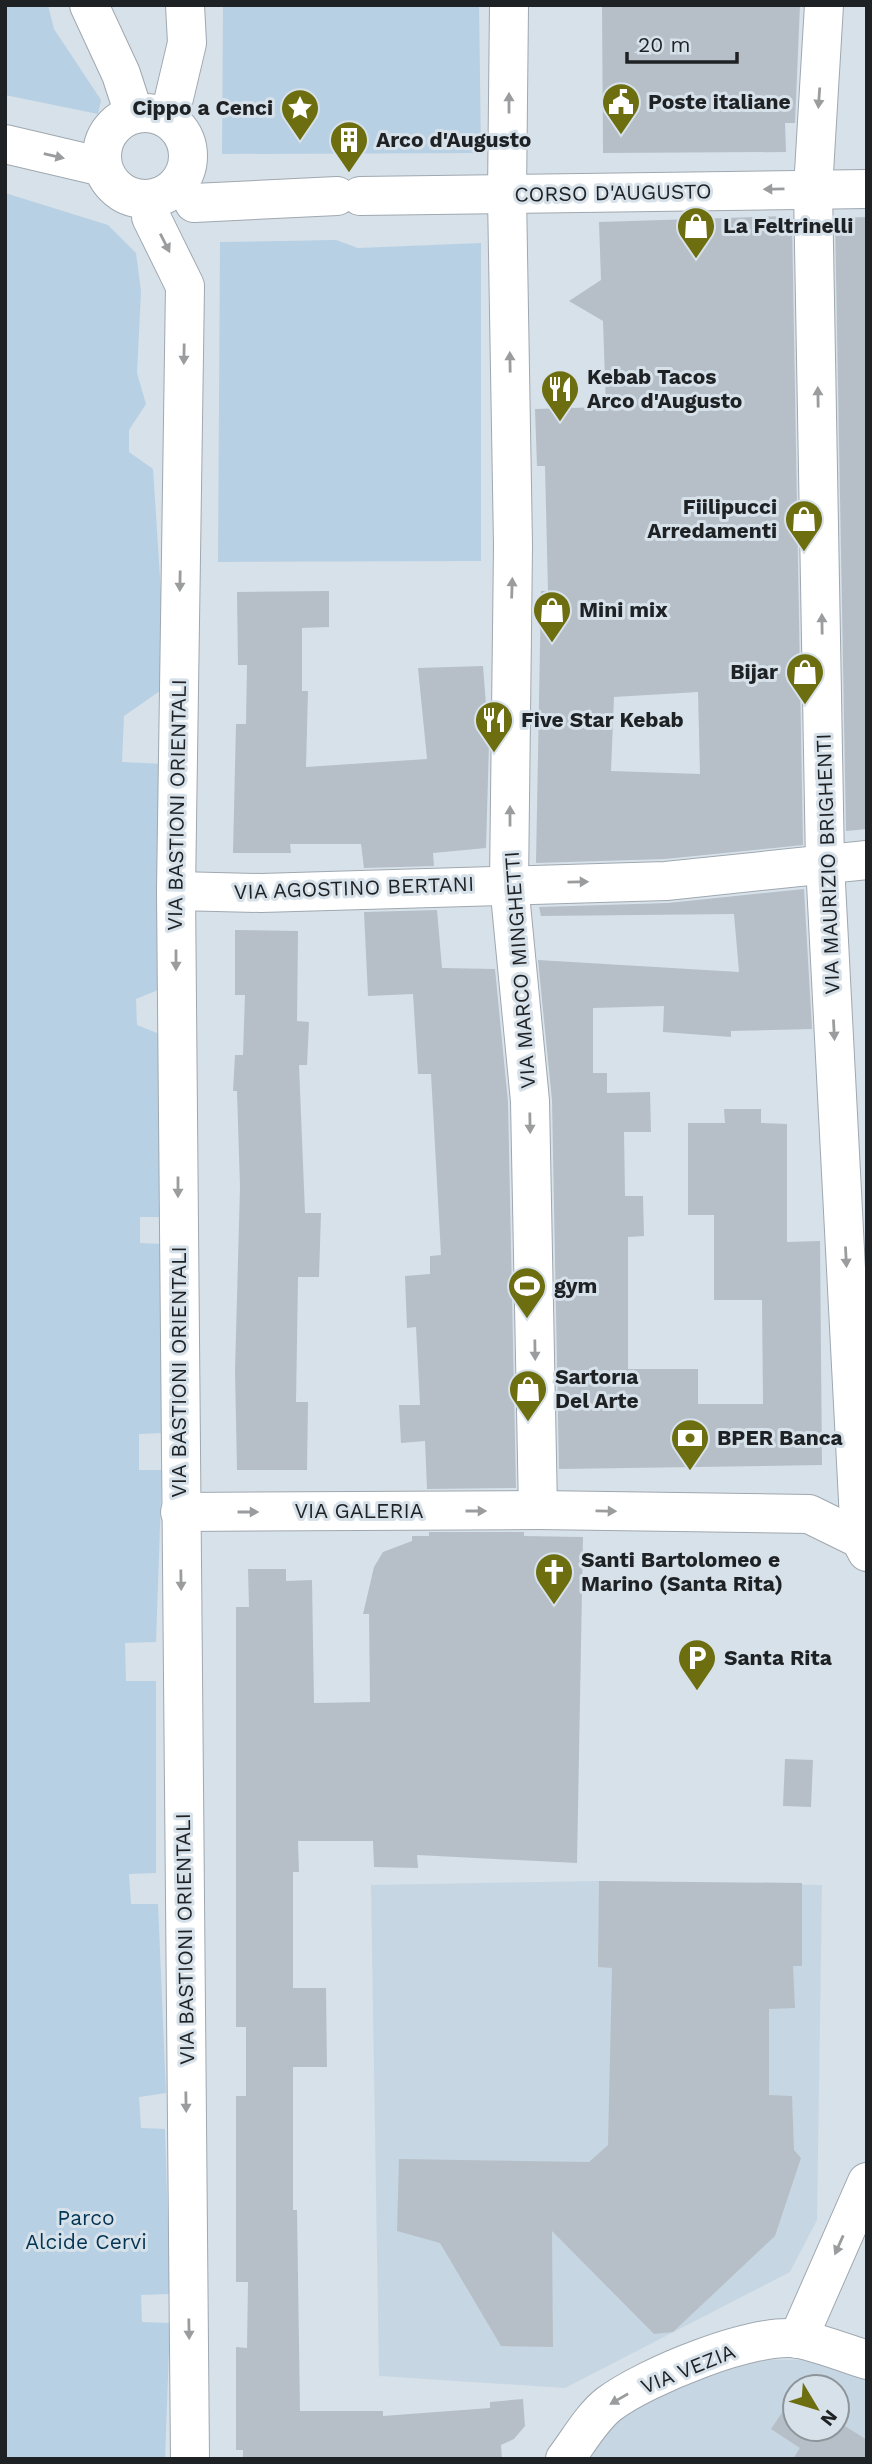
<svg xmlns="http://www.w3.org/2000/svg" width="872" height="2464" viewBox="0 0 872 2464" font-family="'Work Sans',sans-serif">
<rect width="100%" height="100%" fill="#d7e1e9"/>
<g fill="#c7d6e3" fill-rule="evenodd">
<path d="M 599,1881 L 822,1885 L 817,2220 L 790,2272 L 565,2388 L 379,2376 L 371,1885 Z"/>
<path d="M 728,2359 L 817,2360 L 867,2380 L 867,2459 L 578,2459 L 612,2409 ZM 795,2387 L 837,2387 L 837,2429 L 795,2429 Z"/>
</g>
<g fill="#b8d0e4">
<path d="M 5,5 L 48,5 L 54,29 L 101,100 L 98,114 L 5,95 Z"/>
<path d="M 223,5 L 479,5 L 481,153 L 222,154 Z"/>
<path d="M 5,193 L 108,225 L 136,253 L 141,291 L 137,373 L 146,404 L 129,430 L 129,452 L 153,469 L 167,686 L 124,716 L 122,762 L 165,764 L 163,988 L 136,999 L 137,1025 L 162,1035 L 161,1217 L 140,1217 L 140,1243 L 161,1244 L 164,1433 L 139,1434 L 139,1470 L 162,1470 L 156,1642 L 125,1643 L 126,1681 L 156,1681 L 156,1873 L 129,1874 L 131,1904 L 158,1904 L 166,2093 L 139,2097 L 141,2128 L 165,2129 L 170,2294 L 141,2295 L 142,2322 L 170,2323 L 165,2459 L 5,2459 Z"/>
<path d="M 336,240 L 358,248 L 481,243 L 481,561 L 218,562 L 220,242 Z"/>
</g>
<g fill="#b6bfc7" fill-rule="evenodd">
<path d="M 602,5 L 800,5 L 795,123 L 785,123 L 786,152 L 603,153 Z"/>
<path d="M 785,216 L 786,220 L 792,220 L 803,845 L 665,859 L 536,863 L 541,591 L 548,591 L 545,466 L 537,466 L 535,409 L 606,407 L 603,321 L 569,301 L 601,280 L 599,222 ZM 698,692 L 700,774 L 611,771 L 614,697 Z"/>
<path d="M 867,217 L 867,829 L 846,831 L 835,218 Z"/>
<path d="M 329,591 L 329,627 L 302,628 L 302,691 L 308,691 L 306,767 L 427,759 L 418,668 L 483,666 L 489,744 L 486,848 L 433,853 L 434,866 L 364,868 L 361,844 L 290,844 L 291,853 L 233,853 L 236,724 L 246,724 L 247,665 L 238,665 L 237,592 Z"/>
<path d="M 804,889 L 812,1029 L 731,1031 L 731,1037 L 663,1032 L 664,1006 L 593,1008 L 593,1073 L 607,1073 L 607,1093 L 650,1092 L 651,1132 L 624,1132 L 625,1196 L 643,1196 L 644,1236 L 628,1237 L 628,1369 L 698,1369 L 698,1404 L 763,1404 L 762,1300 L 714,1300 L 714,1215 L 688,1215 L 688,1123 L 725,1123 L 724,1109 L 761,1109 L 761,1123 L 787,1124 L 787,1242 L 820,1241 L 822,1465 L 559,1469 L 552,1100 L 538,960 L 739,972 L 734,914 L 541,916 L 539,907 L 668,903 Z"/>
<path d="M 437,910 L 442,968 L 495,969 L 508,1102 L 516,1488 L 427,1489 L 425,1441 L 401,1443 L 399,1405 L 420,1405 L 416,1327 L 407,1328 L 405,1276 L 430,1274 L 430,1256 L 441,1255 L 431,1074 L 418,1074 L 413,994 L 368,996 L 364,912 Z"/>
<path d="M 235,930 L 298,931 L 297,1021 L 309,1022 L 307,1065 L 299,1065 L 305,1213 L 321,1213 L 319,1277 L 298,1277 L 296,1402 L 308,1402 L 307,1470 L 237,1470 L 235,1371 L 240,1187 L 237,1091 L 233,1091 L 235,1055 L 243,1055 L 245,995 L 235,995 Z"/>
<path d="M 429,1532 L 524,1532 L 524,1536 L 583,1537 L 577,1863 L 417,1855 L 418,1868 L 374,1867 L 373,1841 L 298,1841 L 299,1872 L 293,1872 L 293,1988 L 326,1988 L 327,2067 L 293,2067 L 293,2210 L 297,2210 L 300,2411 L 383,2411 L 383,2416 L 490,2408 L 490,2402 L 523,2399 L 525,2426 L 514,2439 L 501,2445 L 502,2459 L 243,2459 L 243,2450 L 236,2450 L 236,2347 L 247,2348 L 248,2282 L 236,2282 L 236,2096 L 246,2096 L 246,2027 L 236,2027 L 236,1607 L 249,1607 L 248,1569 L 286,1569 L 286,1581 L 312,1580 L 314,1703 L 370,1702 L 369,1614 L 363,1614 L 374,1567 L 383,1552 L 412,1541 L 412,1536 L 429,1536 Z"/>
<path d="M 785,1759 L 813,1760 L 811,1807 L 783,1806 Z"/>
<path d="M 599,1881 L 802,1883 L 802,1966 L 793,1966 L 795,2008 L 769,2009 L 769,2095 L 792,2096 L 794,2150 L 801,2158 L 775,2236 L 673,2332 L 654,2334 L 552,2231 L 553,2347 L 501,2346 L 440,2243 L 397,2231 L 399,2159 L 589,2162 L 608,2145 L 612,1968 L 598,1967 Z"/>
<path d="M 795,2393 L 795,2429 L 837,2429 L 837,2421 L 867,2440 L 867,2459 L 793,2459 L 800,2448 L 771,2429 Z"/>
</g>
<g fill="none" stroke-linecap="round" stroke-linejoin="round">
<defs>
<g id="minor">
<path d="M 89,5 L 121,74 L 134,114"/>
<path d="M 509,5 L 507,195 L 513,546 L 509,884 L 530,1101 L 538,1510"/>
<path d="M 824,5 L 813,189 L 825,864 L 860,1539"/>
<circle cx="145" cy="156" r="43"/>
<path d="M 169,119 L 187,43 L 185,5"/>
<path d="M 5,144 L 103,167"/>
<path d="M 360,196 L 867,189"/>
<path d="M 151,199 L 151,217 L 185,286 L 176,891 L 190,2459"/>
<path d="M 194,203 L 337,196"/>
<path d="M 176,891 L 261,893 L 666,881 L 867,860"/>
<path d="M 180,1512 L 538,1510 L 809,1514 L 860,1539 L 867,1552"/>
<path d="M 798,2339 L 867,2182"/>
<path d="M 565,2459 C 578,2442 592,2417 609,2404 C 645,2377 755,2331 800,2339 C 822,2344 845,2353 867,2360"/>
</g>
</defs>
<use href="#minor" stroke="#9fa8b0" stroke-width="40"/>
<use href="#minor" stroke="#fff" stroke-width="38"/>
</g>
<defs><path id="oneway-solid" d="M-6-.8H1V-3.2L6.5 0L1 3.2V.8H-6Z" transform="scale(1.75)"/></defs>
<g fill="#9a9c9d">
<use href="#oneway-solid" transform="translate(819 98) rotate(94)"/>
<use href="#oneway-solid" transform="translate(509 103) rotate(-90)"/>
<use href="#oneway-solid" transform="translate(54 156) rotate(13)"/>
<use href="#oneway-solid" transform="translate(774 189) rotate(179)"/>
<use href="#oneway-solid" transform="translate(165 243) rotate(63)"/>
<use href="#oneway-solid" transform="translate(184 354) rotate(91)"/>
<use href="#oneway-solid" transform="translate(510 362) rotate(-91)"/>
<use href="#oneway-solid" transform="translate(818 397) rotate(-91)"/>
<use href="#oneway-solid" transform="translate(180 581) rotate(91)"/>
<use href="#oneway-solid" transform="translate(512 588) rotate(-88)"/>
<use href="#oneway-solid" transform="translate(822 624) rotate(-91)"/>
<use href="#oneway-solid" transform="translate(510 816) rotate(-90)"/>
<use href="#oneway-solid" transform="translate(578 882) rotate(-1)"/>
<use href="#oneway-solid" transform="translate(176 960) rotate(90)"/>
<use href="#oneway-solid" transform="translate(834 1030) rotate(87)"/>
<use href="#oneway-solid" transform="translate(530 1123) rotate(89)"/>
<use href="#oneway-solid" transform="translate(178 1187) rotate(90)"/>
<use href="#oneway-solid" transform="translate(846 1257) rotate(87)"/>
<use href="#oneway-solid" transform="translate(535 1350) rotate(89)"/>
<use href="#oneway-solid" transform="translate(476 1511)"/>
<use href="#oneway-solid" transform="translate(606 1511) rotate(1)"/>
<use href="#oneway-solid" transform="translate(248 1512)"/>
<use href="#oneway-solid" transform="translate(181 1580) rotate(89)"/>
<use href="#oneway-solid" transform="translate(186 2102) rotate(89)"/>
<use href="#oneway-solid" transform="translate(839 2245) rotate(114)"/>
<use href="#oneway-solid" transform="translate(189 2329) rotate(89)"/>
<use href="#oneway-solid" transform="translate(619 2399) rotate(150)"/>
</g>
<defs>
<symbol id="civic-pin" viewBox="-11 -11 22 30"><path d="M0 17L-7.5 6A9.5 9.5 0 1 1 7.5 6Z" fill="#6d6e10" stroke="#d7e1e9"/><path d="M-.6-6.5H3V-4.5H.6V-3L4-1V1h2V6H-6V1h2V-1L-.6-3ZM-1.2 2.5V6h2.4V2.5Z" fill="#fff"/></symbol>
<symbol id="sight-pin" viewBox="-11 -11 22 30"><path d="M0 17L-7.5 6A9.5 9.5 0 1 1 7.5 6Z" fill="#6d6e10" stroke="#d7e1e9"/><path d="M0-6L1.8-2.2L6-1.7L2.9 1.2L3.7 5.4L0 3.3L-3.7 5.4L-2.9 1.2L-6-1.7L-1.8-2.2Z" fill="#fff"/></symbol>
<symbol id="building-pin" viewBox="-11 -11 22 30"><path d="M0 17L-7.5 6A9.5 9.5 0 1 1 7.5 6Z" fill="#6d6e10" stroke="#d7e1e9"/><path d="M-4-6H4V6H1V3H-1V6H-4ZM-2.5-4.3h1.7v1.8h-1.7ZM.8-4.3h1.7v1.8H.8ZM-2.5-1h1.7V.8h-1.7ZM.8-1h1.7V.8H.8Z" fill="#fff"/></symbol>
<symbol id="shop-pin" viewBox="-11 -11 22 30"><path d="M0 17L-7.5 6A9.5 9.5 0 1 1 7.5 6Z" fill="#6d6e10" stroke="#d7e1e9"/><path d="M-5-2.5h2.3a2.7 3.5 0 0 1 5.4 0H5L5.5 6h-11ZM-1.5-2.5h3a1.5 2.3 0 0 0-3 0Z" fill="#fff"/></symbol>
<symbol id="restaurant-pin" viewBox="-11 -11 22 30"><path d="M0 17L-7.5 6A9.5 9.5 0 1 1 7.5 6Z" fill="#6d6e10" stroke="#d7e1e9"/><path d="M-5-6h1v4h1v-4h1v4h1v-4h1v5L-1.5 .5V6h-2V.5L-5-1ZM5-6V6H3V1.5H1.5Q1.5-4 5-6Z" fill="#fff"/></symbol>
<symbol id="stadium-pin" viewBox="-11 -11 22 30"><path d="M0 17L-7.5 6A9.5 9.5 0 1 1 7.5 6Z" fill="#6d6e10" stroke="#d7e1e9"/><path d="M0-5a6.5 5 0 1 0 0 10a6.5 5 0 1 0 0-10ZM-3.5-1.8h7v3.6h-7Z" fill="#fff"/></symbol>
<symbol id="bank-pin" viewBox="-11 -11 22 30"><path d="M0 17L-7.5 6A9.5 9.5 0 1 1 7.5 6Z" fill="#6d6e10" stroke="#d7e1e9"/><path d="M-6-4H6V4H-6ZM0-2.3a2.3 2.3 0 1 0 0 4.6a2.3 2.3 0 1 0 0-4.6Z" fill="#fff"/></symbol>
<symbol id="church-pin" viewBox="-11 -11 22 30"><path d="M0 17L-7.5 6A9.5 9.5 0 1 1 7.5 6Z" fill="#6d6e10" stroke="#d7e1e9"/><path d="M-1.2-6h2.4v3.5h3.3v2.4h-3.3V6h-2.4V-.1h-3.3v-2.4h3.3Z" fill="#fff"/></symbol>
<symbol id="parking-pin" viewBox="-11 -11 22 30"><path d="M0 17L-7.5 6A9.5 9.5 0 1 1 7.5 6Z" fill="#6d6e10" stroke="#d7e1e9"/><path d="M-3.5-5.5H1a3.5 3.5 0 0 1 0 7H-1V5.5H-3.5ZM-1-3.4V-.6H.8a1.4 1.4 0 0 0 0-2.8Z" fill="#fff"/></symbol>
</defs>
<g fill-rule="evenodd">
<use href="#civic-pin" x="599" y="80" width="44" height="60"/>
<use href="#sight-pin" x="278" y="86" width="44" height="60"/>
<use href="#building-pin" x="327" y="118" width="44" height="60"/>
<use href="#shop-pin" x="674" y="204" width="44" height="60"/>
<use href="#restaurant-pin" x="538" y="367" width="44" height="60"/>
<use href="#shop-pin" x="782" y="497" width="44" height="60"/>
<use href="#shop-pin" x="530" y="588" width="44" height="60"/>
<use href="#shop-pin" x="783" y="650" width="44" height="60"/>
<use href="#restaurant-pin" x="472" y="698" width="44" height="60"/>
<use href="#stadium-pin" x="505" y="1264" width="44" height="60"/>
<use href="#shop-pin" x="506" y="1367" width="44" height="60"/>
<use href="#bank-pin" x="668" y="1416" width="44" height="60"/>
<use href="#church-pin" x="532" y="1550" width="44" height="60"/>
<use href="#parking-pin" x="675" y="1636" width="44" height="60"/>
</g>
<g text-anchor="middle" stroke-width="6" stroke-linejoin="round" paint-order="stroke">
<g font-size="21" font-weight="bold" fill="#1f2225" stroke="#d7e1e9" text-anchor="start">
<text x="648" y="109">Poste italiane</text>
<text x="273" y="115" text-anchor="end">Cippo a Cenci</text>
<text x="376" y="147">Arco d'Augusto</text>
<text x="723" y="233">La Feltrinelli</text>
<text x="587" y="384">Kebab Tacos<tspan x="587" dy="24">Arco d'Augusto</tspan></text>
<text x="777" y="514" text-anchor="end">Fiilipucci<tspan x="777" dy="24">Arredamenti</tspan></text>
<text x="579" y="617">Mini mix</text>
<text x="778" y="679" text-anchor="end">Bijar</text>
<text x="521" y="727">Five Star Kebab</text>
<text x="554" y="1293">gym</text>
<text x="555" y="1384">Sartorıa<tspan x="555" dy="24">Del Arte</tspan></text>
<text x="717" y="1445">BPER Banca</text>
<text x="581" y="1567">Santi Bartolomeo e<tspan x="581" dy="24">Marino (Santa Rita)</tspan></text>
<text x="724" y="1665">Santa Rita</text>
</g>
<g font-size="21" fill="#1f2225" stroke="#d7e1e9">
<text transform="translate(613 193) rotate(-1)" y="7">CORSO D'AUGUSTO</text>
<text transform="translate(177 805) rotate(-89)" y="7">VIA BASTIONI ORIENTALI</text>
<text transform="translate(828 864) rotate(-92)" y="7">VIA MAURIZIO BRIGHENTI</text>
<text transform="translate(354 888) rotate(-2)" y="7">VIA AGOSTINO BERTANI</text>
<text transform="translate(520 970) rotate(-94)" y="7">VIA MARCO MINGHETTI</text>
<text transform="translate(179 1372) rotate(-90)" y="7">VIA BASTIONI ORIENTALI</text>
<text x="359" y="1518">VIA GALERIA</text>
<text transform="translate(185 1939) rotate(-91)" y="7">VIA BASTIONI ORIENTALI</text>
<text transform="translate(688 2369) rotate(-22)" y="7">VIA VEZIA</text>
</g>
<g font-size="21" fill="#023454" stroke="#d7e1e9">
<text x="86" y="2225">Parco<tspan x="86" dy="24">Alcide Cervi</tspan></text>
</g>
</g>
<rect width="872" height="2464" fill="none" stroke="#1f2225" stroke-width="14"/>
<g transform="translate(816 2408) rotate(128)"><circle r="33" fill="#d7e1e9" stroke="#8d959b" stroke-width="2"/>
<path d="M0-5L12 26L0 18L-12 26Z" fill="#6d6e10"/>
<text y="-10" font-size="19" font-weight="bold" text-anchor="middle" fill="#1f2225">N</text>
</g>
<path d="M627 52v10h110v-10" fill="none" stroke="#1f2225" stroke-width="3.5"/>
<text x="638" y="52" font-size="21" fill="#1f2225" stroke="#d7e1e9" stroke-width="5" paint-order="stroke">20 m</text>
</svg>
